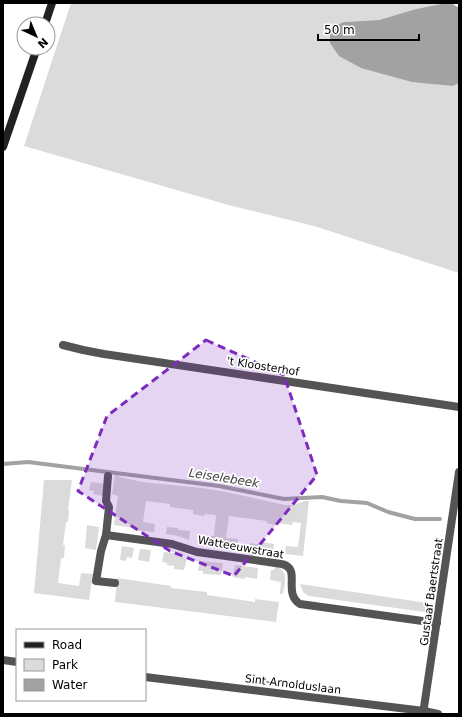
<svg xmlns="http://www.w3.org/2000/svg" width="462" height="717" viewBox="0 0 462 717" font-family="'DejaVu Sans',sans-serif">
<rect width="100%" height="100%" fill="#fff"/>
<g fill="#dbdbdb">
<path d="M 71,3 L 446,3 L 416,9 L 379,20 L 344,22 L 434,84 L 453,86 L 459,83 L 459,273 L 314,226 L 232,206 L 24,146 Z"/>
<path d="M 115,474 L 120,477 L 142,482 L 202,488 L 226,492 L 285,505 L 293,505 L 305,501 L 309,501 L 303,556 L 285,554 L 286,546 L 298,547 L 301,523 L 293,522 L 292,525 L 277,523 L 276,525 L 266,523 L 267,521 L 229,516 L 226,538 L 238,539 L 237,548 L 201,543 L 202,535 L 214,536 L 216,515 L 205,514 L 204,516 L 193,514 L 193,510 L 170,507 L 170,504 L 146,501 L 143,522 L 155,524 L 154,532 L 135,530 L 135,528 L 114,525 L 118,496 L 112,494 Z"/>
<path d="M 44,480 L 72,480 L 68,509 L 69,510 L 68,522 L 66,522 L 63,545 L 65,545 L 64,558 L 61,558 L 58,583 L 79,586 L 81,573 L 93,574 L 89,600 L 34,593 Z"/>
<path d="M 91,482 L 105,484 L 103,496 L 93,494 L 94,491 L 89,490 Z"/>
<path d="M 87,525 L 99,527 L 96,550 L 85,548 Z"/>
<path d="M 167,527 L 178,528 L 178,530 L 190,531 L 189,540 L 178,536 L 166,534 Z"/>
<path d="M 262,542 L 274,544 L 273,552 L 249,549 L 250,543 L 262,545 Z"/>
<path d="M 122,546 L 134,548 L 132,558 L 127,557 L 126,561 L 120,560 Z"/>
<path d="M 140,549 L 151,550 L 149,562 L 138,560 Z"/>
<path d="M 164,552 L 173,553 L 187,558 L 184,570 L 174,569 L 174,566 L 167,565 L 167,563 L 162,562 Z"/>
<path d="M 200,561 L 223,563 L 221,575 L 203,574 L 203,571 L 198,571 Z"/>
<path d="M 235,565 L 258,568 L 257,579 L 245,577 L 245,579 L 233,577 Z"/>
<path d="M 275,566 C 289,570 285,583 283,594 L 280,594 L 281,582 L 270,580 L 271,570 L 274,570 Z"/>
<path d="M 117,578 L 171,586 L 171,588 L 207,592 L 207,595 L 255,602 L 255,599 L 279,602 L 276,622 L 115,602 Z"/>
<path d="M 300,584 L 434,604 L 432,613 L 309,596 L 303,592 Z"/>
</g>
<path fill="#a2a2a2" d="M 446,3 L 451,3 L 459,8 L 459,83 L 453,86 L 412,82 L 361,68 L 339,56 L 330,43 L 330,28 L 344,22 L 379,20 L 416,9 Z"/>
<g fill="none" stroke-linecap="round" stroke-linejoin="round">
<path stroke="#a2a2a2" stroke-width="4" d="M 3,464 L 28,462 L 219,486 L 284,499 L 322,497 L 341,501 L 367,503 L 388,512 L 415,519 L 440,519"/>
<g stroke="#545454" stroke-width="8">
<path d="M 63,345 L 83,350 L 104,354 L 459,407"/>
<path d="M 108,476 L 106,501 L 109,507 L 106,535 L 101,551 L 96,581 L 115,583"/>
<path d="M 106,535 L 172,544 L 197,552 L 282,564 C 302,569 282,592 300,604 L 437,623"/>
<path d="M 3,660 L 17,662"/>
<path d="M 145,677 L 424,711 L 438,714"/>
<path d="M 423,714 L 459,472"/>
</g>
<g stroke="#212121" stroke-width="8">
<path d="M 45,24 L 52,3"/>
<path d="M 3,147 L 37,48"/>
</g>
</g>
<path fill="#7b2cbf" fill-opacity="0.2" stroke="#7b2cbf" stroke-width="3" stroke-dasharray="8 5" stroke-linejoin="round" d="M 206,340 L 284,375 L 317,475 L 234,576 L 170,551 L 78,491 L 107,416 Z"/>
<g text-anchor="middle" stroke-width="3.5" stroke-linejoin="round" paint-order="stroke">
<g font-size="11" fill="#000" stroke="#fff">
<text transform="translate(263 366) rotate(9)" y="4">'t Kloosterhof</text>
<text transform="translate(241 547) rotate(10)" y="4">Watteeuwstraat</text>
<text transform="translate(431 592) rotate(-82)" y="4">Gustaaf Baertstraat</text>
<text transform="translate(293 684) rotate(7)" y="4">Sint-Arnolduslaan</text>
</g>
<g font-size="12" font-style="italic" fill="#434343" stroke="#fff">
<text transform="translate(224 478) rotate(9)" y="4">Leiselebeek</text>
</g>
</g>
<rect width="462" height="717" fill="none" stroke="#000000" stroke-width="8"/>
<rect x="16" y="629" width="130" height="72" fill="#ffffff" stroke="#999999"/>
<rect x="24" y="642" width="20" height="6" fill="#212121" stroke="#999999"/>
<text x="52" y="649" font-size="12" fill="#000000">Road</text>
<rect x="24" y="659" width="20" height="12" fill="#dbdbdb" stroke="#999999"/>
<text x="52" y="669" font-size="12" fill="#000000">Park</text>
<rect x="24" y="679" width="20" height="12" fill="#a2a2a2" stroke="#999999"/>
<text x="52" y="689" font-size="12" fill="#000000">Water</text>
<g transform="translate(36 36) rotate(136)"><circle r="19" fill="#ffffff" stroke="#999999"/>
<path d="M0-3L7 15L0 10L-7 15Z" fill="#000000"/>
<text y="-6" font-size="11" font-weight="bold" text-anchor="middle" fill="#000000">N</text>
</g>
<path d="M318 34v6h101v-6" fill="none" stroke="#000000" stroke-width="2"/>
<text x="324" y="34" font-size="12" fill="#000000" stroke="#ffffff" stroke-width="3" paint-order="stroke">50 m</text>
</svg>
